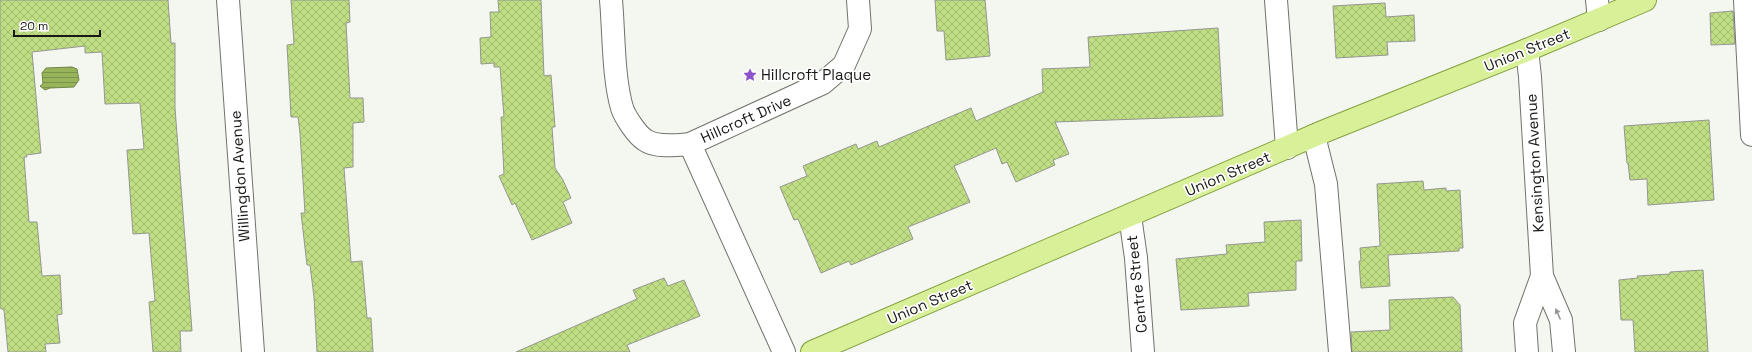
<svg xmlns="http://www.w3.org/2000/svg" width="1752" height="352" viewBox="0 0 1752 352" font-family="'Space Grotesk',sans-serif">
<defs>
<pattern id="water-rules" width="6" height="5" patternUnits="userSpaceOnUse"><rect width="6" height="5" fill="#98b45a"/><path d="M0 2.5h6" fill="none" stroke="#7b9249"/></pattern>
<pattern id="building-cross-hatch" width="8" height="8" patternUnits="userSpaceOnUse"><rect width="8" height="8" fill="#bfdd82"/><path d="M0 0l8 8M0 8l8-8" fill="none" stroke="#a3bd70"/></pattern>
</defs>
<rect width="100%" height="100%" fill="#f4f7ef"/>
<path fill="url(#water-rules)" stroke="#728646" d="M 72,67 L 77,69 L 79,80 L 74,87 L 50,88 L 45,90 L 40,86 L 43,84 L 42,73 L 46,68 Z"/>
<g fill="url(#building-cross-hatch)" stroke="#94978f">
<path d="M 0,0 L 168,0 L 171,43 L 175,43 L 175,108 L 192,331 L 180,331 L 181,352 L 153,352 L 149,302 L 155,301 L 149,233 L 133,234 L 127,150 L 144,149 L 140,103 L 105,104 L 102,52 L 85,53 L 85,46 L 32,52 L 41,153 L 26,155 L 27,157 L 24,157 L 29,222 L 37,222 L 42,276 L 60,275 L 62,314 L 57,315 L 60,343 L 45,344 L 46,352 L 8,352 L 4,310 L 0,308 Z"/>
<path d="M 291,0 L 349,0 L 350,22 L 346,23 L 350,98 L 363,98 L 364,122 L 353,123 L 353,167 L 344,168 L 351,262 L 362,261 L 367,318 L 371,318 L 373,352 L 317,352 L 314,297 L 310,265 L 307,265 L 301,213 L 305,213 L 300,133 L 298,117 L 291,117 L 287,45 L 294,44 Z"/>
<path d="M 498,0 L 541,0 L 544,76 L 551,75 L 555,127 L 552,127 L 555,168 L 563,180 L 571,198 L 563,202 L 572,223 L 532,240 L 515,203 L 512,205 L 499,176 L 504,174 L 501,117 L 504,117 L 500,67 L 494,67 L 494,63 L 481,64 L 480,38 L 491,37 L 490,12 L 499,12 Z"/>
<path d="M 935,0 L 985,0 L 990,56 L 946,60 L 944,31 L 937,31 Z"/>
<path d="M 1385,3 L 1386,17 L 1414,15 L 1415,41 L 1387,42 L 1388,55 L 1336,58 L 1333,6 Z"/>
<path d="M 1733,11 L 1735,44 L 1711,45 L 1710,13 Z"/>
<path d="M 1218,28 L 1223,116 L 1055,122 L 1069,154 L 1053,160 L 1055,165 L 1016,182 L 1007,162 L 1002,164 L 996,148 L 954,166 L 970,202 L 908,227 L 913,239 L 851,265 L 849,261 L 821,273 L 798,219 L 794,220 L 780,187 L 807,176 L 803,166 L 856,144 L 858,149 L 877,141 L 879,147 L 971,108 L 976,121 L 1043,92 L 1042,69 L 1090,67 L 1088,37 Z"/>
<path d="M 1709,120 L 1714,200 L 1648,205 L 1647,179 L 1630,180 L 1628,163 L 1627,163 L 1624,126 Z"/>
<path d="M 1423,181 L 1424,190 L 1446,188 L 1446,191 L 1460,190 L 1463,248 L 1459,248 L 1459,251 L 1388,255 L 1390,286 L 1361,288 L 1359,261 L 1361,261 L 1360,248 L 1380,246 L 1377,184 Z"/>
<path d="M 1301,220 L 1302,261 L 1296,261 L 1296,290 L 1248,293 L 1249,306 L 1181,310 L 1176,259 L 1227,254 L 1226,245 L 1265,242 L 1264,222 Z"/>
<path d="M 1703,270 L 1708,352 L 1635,352 L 1633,320 L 1621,320 L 1619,280 L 1638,278 L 1637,276 L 1670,274 L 1670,272 Z"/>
<path d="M 664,278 L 668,286 L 684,280 L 700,316 L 627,345 L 630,352 L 516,352 L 637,299 L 633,290 Z"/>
<path d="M 1453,297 L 1460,305 L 1462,352 L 1352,352 L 1351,332 L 1390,330 L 1389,300 Z"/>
</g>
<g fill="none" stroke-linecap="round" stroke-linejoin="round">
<defs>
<g id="minor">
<path d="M 228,0 L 253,352"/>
<path d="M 611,0 C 614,33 613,77 622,108 C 625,117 637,135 645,140 C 656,148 678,145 690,144 L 823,83 L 844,65 L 860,29 L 858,0"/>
<path d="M 1276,0 L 1287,148"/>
<path d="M 1597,0 L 1599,20"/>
<path d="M 1745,0 L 1752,135"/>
<path d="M 1527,50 L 1530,77 L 1542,276 L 1561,320 L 1564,352"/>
<path d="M 1314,136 L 1326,184 L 1340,352"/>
<path d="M 690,144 L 784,352"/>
<path d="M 1130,216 L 1136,258 L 1143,352"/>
<path d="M 1527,352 L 1525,323 L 1542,276"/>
</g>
<path id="major" d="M 812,352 L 1320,133 L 1527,50 L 1645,0"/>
</defs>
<use href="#minor" stroke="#70736c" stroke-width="24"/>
<use href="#major" stroke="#84a03f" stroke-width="24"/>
<use href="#minor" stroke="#fff" stroke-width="22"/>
<use href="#major" stroke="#d8f199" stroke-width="22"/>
</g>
<defs><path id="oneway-solid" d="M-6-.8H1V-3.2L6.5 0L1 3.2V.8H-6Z"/></defs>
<use fill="#979896" href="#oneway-solid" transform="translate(1558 314) rotate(-114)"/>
<defs>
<symbol id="sight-bare" viewBox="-9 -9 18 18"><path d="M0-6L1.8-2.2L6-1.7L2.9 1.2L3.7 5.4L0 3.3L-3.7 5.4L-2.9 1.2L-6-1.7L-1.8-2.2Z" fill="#8d53ca" stroke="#fff" stroke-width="2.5" paint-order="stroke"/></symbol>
</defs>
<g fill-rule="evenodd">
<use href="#sight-bare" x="740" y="65" width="20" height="20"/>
</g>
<g text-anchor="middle" stroke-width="3.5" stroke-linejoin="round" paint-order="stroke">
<g font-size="15" fill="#181916" stroke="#fff">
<text transform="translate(1527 50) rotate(-22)" y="5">Union Street</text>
<text transform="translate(746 119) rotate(-24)" y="5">Hillcroft Drive</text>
<text transform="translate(1535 163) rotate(-93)" y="5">Kensington Avenue</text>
<text transform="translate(1228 174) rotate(-23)" y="5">Union Street</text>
<text transform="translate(240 176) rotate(-94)" y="5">Willingdon Avenue</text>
<text transform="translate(1137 284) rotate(-96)" y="5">Centre Street</text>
<text transform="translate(930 302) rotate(-23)" y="5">Union Street</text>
</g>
<g font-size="15" fill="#181916" stroke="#fff" text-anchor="start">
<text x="761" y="80">Hillcroft Plaque</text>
</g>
</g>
<path d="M14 30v6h86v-6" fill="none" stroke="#181916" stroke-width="2"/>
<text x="20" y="30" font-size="12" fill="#181916" stroke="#ffffff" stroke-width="3" paint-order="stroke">20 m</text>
</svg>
